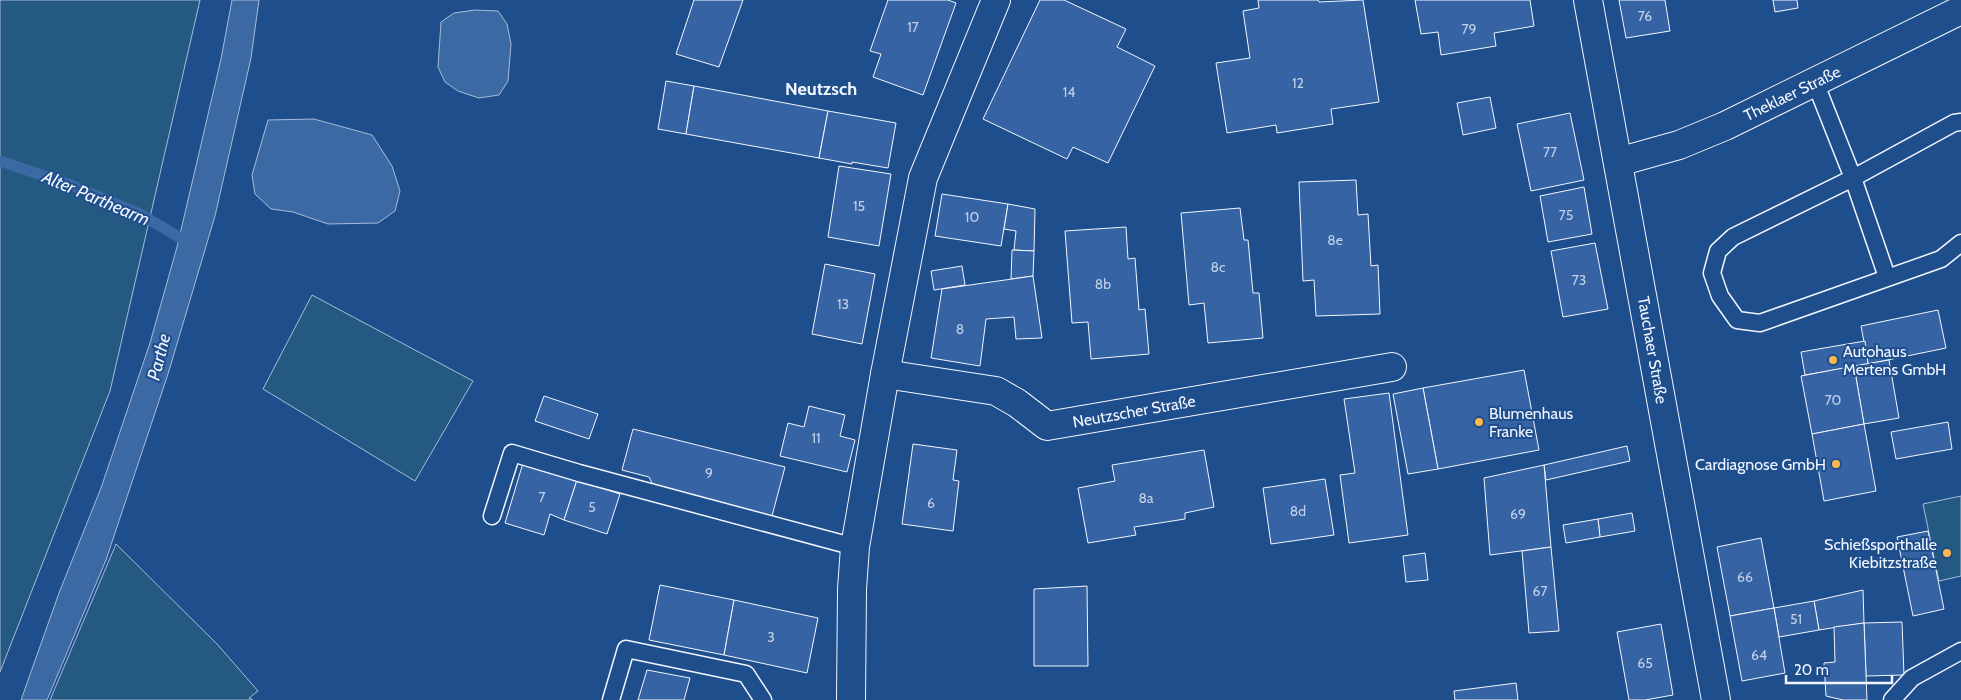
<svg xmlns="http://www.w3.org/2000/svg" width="1961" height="700" viewBox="0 0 1961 700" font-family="Cabin,sans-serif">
<rect width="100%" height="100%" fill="#1f4e8c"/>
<g fill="#245a82" stroke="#a8bbd7">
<path d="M 0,0 L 200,0 L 110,391 L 0,672 Z"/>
<path d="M 312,295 L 473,381 L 415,481 L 263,389 Z"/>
<path d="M 1961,496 L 1961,576 L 1939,581 L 1923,504 Z"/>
<path d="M 116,544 L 217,644 L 258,691 L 249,698 L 253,700 L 50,700 Z"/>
</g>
<g fill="#3b69a3" stroke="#a8bbd7">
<path d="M 232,0 L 259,0 L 251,58 L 215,216 L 168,374 L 106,560 L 47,700 L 21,700 L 59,593 L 101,488 L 150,343 L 177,247 L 221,59 Z"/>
<path d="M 475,10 L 498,11 L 507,24 L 511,44 L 508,81 L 499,95 L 479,98 L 458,91 L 445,82 L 438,67 L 441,22 L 454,13 Z"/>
<path d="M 314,119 L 372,135 L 392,166 L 400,191 L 395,211 L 378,223 L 328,224 L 293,212 L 271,209 L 255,194 L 252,175 L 268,120 Z"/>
</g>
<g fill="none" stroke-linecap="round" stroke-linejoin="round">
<path stroke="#3b69a3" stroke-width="11" d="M 0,161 L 71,185 L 140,214 L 189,243"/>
</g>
<g fill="#3563a3" stroke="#f2f6ff">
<path d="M 694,0 L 743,0 L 719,67 L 676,54 Z"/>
<path d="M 888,0 L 948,0 L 956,3 L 923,95 L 873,77 L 881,54 L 870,51 Z"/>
<path d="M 1040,0 L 1064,0 L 1126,29 L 1117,47 L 1155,66 L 1108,163 L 1073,147 L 1067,159 L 983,119 Z"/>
<path d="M 1258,0 L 1318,0 L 1319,2 L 1363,0 L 1379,102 L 1331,109 L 1333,124 L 1277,133 L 1276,125 L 1227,133 L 1216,63 L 1250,58 L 1243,11 L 1259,8 Z"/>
<path d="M 1415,0 L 1530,0 L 1534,26 L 1494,33 L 1496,46 L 1441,55 L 1438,32 L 1421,34 Z"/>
<path d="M 1619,0 L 1665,0 L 1670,31 L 1626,38 Z"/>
<path d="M 1773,0 L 1797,0 L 1798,8 L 1775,12 Z"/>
<path d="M 666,81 L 694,86 L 686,134 L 658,129 Z"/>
<path d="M 694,86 L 828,111 L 819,158 L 686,134 Z"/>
<path d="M 1490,97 L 1496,128 L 1463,135 L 1457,103 Z"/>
<path d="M 828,111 L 896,123 L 888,168 L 852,162 L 852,164 L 819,158 Z"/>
<path d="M 1570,113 L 1584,180 L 1531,191 L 1517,124 Z"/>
<path d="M 839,166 L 891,174 L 879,246 L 828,237 Z"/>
<path d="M 1356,180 L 1358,215 L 1368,214 L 1371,266 L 1378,265 L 1380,314 L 1316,316 L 1314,280 L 1303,281 L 1299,182 Z"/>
<path d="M 1584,187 L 1592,234 L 1548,242 L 1540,196 Z"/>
<path d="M 942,194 L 1008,204 L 1001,246 L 935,236 Z"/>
<path d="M 1008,204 L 1035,209 L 1034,251 L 1014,250 L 1016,231 L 1004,229 Z"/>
<path d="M 1240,208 L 1244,240 L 1248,240 L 1253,293 L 1259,293 L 1263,338 L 1208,343 L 1204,303 L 1189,305 L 1181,213 Z"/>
<path d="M 1126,227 L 1128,259 L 1135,258 L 1139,310 L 1145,309 L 1149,354 L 1091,359 L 1088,322 L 1072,323 L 1065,231 Z"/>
<path d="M 1595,243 L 1608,309 L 1563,317 L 1551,251 Z"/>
<path d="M 1012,250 L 1034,251 L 1033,276 L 1011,279 Z"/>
<path d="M 825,264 L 875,274 L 862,344 L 812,334 Z"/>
<path d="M 962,266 L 965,285 L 934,290 L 931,271 Z"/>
<path d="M 1033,276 L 1042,338 L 1016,339 L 1014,317 L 986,319 L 980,366 L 931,358 L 942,289 Z"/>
<path d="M 1938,310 L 1946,348 L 1868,364 L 1861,326 Z"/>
<path d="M 1865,341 L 1868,364 L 1805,375 L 1801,352 Z"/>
<path d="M 1889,360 L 1899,418 L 1864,424 L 1854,366 Z"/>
<path d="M 1854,366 L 1864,424 L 1812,434 L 1801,376 Z"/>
<path d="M 1524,370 L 1539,450 L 1438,469 L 1423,388 Z"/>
<path d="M 1423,388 L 1438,469 L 1408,474 L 1393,394 Z"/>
<path d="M 1389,393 L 1408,535 L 1349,543 L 1340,475 L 1355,473 L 1344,399 Z"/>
<path d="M 544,396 L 598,414 L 589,439 L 535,421 Z"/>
<path d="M 809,406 L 845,415 L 840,436 L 855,440 L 847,472 L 780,456 L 788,423 L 804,427 Z"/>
<path d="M 1948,422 L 1952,449 L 1896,459 L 1891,432 Z"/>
<path d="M 1864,424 L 1876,491 L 1824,501 L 1812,434 Z"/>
<path d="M 633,429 L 785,467 L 772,516 L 654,487 L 649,477 L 622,470 Z"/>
<path d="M 913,444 L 957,450 L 953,480 L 959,481 L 953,531 L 902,524 Z"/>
<path d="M 1627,446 L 1630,461 L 1546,480 L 1544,465 Z"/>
<path d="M 1204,450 L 1214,507 L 1185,513 L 1185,519 L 1134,527 L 1136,535 L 1088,543 L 1078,488 L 1115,481 L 1112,465 Z"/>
<path d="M 523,463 L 577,480 L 564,520 L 550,514 L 544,535 L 505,523 Z"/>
<path d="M 1544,465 L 1551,547 L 1490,555 L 1484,478 Z"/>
<path d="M 1325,479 L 1334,535 L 1271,544 L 1263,488 Z"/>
<path d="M 577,480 L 620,494 L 607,534 L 564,520 Z"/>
<path d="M 1632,513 L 1635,531 L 1600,537 L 1598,519 Z"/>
<path d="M 1598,519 L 1600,537 L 1566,543 L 1563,525 Z"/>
<path d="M 1928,531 L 1944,609 L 1913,616 L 1897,537 Z"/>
<path d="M 1761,538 L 1774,608 L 1730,616 L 1717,547 Z"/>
<path d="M 1551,547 L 1559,631 L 1529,633 L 1522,551 Z"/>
<path d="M 1425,553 L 1428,580 L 1406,582 L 1403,556 Z"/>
<path d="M 660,585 L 734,600 L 724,655 L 649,640 Z"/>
<path d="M 1087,586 L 1088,666 L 1034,666 L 1034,589 Z"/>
<path d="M 1863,590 L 1864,623 L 1819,630 L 1814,601 Z"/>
<path d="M 734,600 L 818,618 L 807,673 L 724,655 Z"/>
<path d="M 1814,601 L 1819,630 L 1779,637 L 1774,608 Z"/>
<path d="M 1774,608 L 1785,673 L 1742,681 L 1730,616 Z"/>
<path d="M 1902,622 L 1904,675 L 1866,676 L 1864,623 Z"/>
<path d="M 1864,623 L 1867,700 L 1843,700 L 1826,696 L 1824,663 L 1835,662 L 1834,627 Z"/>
<path d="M 1661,624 L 1673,695 L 1645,700 L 1629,700 L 1617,632 Z"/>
<path d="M 647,670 L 690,678 L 684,700 L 638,700 Z"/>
<path d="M 1516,683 L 1518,700 L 1455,700 L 1454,691 Z"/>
</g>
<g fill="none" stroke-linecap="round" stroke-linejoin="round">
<defs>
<g id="service">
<path d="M 1815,82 L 1853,178 L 1887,277"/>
<path d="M 1961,122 L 1954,123 L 1853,178 L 1733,237 L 1718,251 L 1712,273 L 1720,296 L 1737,320 L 1760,323 L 1941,259 L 1961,243"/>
<path d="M 492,516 L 512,453 L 579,473 L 855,547"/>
<path d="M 611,700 L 626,649 L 746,674 L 763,700"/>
<path d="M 1892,700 L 1912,678 L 1961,651"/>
</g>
<g id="minor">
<path d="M 885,374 L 996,391 L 1017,403 L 1047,426 L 1392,367"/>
<path d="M 851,700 L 852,589 L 855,547 L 885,374 L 923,178 L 996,0"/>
</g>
<g id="secondary">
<path d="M 1588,0 L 1716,700"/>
<path d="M 1618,162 L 1679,145 L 1725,126 L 1961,10"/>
</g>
</defs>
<use href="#service" stroke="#f2f6ff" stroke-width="19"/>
<use href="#minor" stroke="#f2f6ff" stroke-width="30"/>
<use href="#secondary" stroke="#f2f6ff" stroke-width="30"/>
<use href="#service" stroke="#1f4e8c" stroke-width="16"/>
<use href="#minor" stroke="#1f4e8c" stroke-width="28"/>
<use href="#secondary" stroke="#1f4e8c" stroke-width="28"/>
</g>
<g fill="#ffb74d" stroke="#1f4e8c" stroke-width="2">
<circle cx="1833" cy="360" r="5"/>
<circle cx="1479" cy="422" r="5"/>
<circle cx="1836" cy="464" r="5"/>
<circle cx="1947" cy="553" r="5"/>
</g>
<g text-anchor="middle" stroke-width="4" stroke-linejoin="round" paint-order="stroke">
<g font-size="14" fill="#c3d1e8">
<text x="1645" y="21">76</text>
<text x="913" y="32">17</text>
<text x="1469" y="34">79</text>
<text x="1298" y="88">12</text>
<text x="1069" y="97">14</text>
<text x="1550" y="157">77</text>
<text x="859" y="211">15</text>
<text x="1566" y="220">75</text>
<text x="972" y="222">10</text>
<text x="1335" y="245">8e</text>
<text x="1218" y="272">8c</text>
<text x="1579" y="285">73</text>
<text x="1103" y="289">8b</text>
<text x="843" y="309">13</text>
<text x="960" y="334">8</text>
<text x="1833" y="405">70</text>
<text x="816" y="443">11</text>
<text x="709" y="478">9</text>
<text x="542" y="502">7</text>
<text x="1146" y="503">8a</text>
<text x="931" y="508">6</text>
<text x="592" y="512">5</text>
<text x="1298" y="516">8d</text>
<text x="1518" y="519">69</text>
<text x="1745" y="582">66</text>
<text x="1540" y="596">67</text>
<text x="1796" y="624">51</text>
<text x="771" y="642">3</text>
<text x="1759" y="660">64</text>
<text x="1645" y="668">65</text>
</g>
<g font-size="16" fill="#f2f6ff" stroke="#1f4e8c">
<text transform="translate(1792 93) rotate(-26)" y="6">Theklaer Straße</text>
<text transform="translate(1653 350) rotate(80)" y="6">Tauchaer Straße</text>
<text transform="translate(1134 411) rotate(-10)" y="6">Neutzscher Straße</text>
</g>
<g font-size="16" fill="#f2f6ff" stroke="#1f4e8c" text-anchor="start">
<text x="1843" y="357">Autohaus<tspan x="1843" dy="18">Mertens GmbH</tspan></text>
<text x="1489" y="419">Blumenhaus<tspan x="1489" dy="18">Franke</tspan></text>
<text x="1826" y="470" text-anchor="end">Cardiagnose GmbH</text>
<text x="1937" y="550" text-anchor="end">Schießsporthalle<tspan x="1937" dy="18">Kiebitzstraße</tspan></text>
</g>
<g font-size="18" font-weight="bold" fill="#f2f6ff" stroke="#1f4e8c">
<text x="821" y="95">Neutzsch</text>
</g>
<g font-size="18" font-style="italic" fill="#f2f6ff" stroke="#1f4e8c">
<text transform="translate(96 198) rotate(23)" y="6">Alter Parthearm</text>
<text transform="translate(159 357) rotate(-76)" y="6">Parthe</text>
</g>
</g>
<path d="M1786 675v8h106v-8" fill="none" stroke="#f2f6ff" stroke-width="2.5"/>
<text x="1794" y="675" font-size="15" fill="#f2f6ff" stroke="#1f4e8c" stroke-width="4" paint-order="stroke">20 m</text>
</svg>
